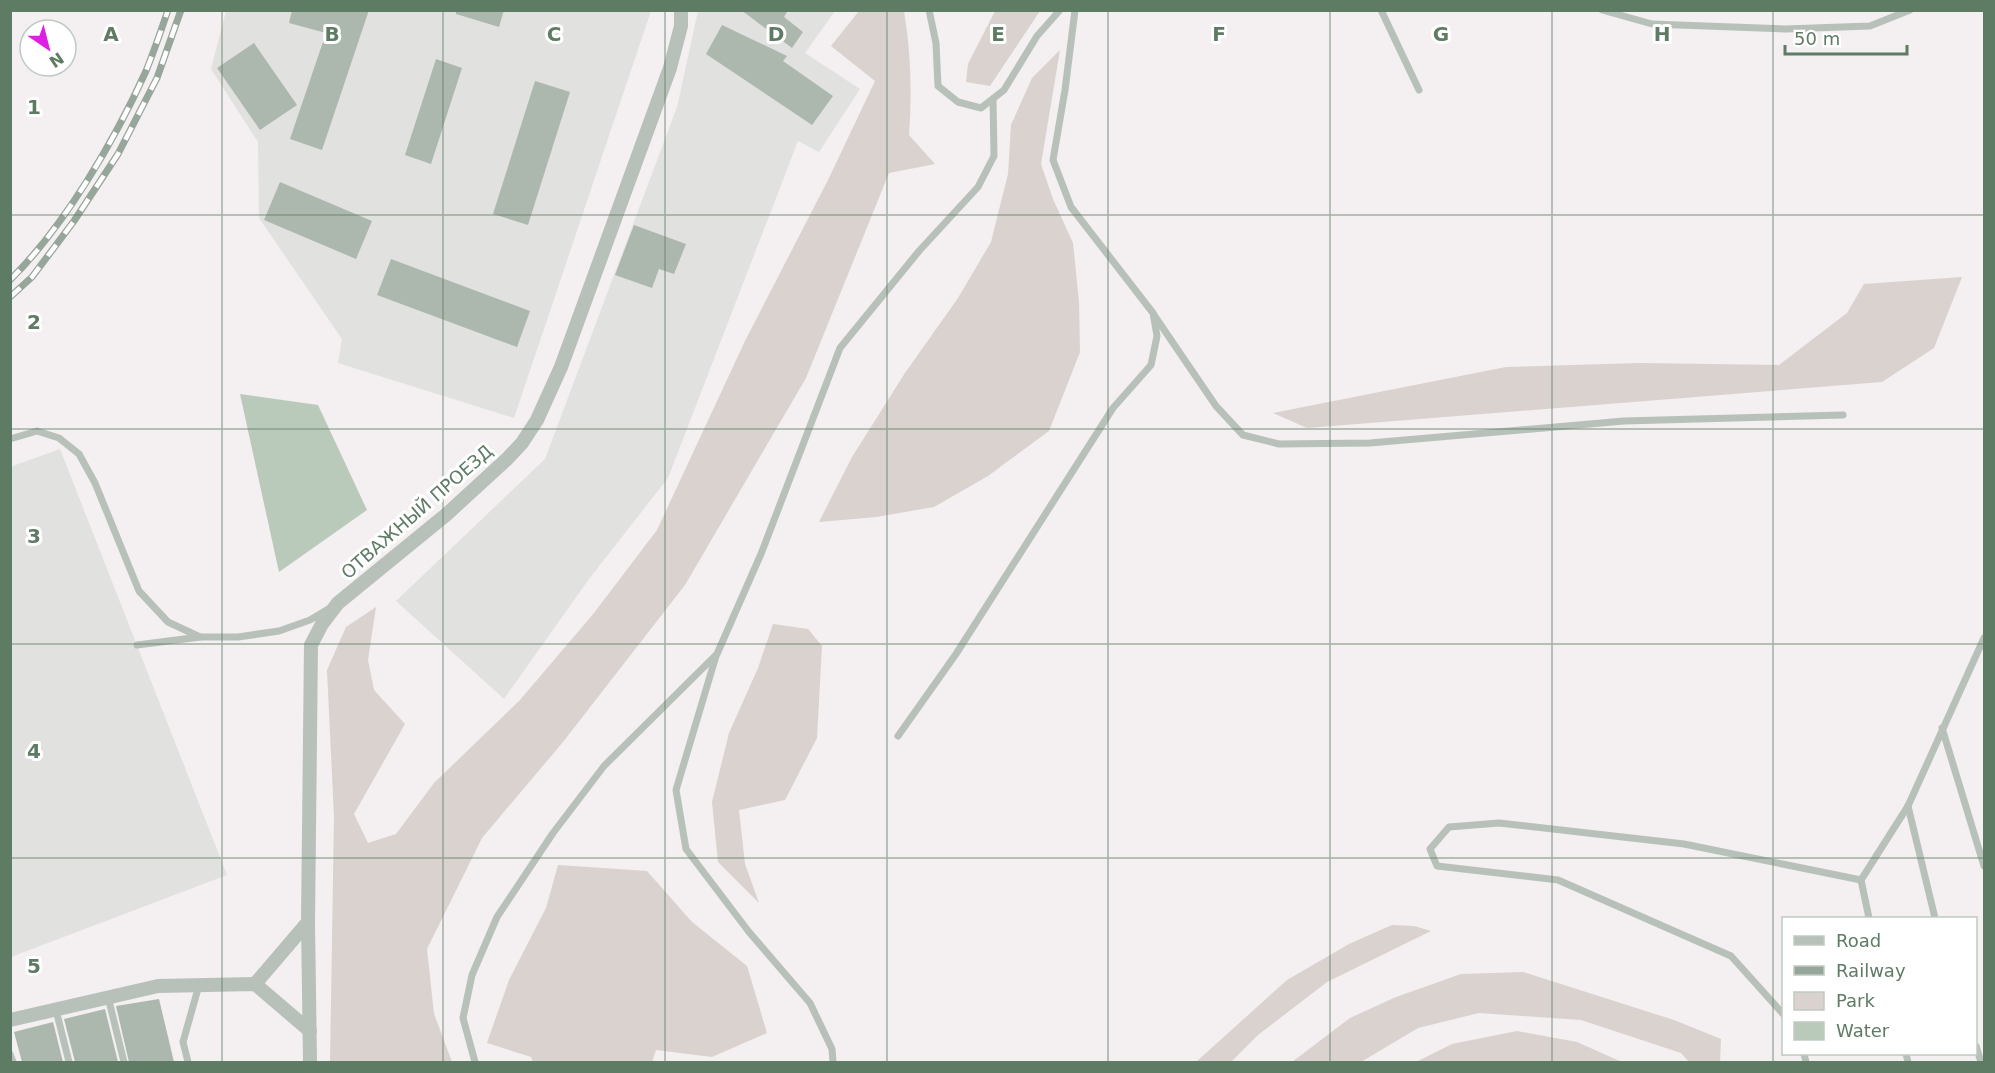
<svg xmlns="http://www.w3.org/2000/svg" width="1995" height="1073" viewBox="0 0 1995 1073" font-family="'DejaVu Sans',sans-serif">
<rect width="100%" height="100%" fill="#f4eff0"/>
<g fill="#e1e1e0">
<path d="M 226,11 L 651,11 L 514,418 L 338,363 L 342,339 L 259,218 L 258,142 L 211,69 Z"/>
<path d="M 698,11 L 835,11 L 805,53 L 860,89 L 819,152 L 798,141 L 668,478 L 589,579 L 504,699 L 396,601 L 545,459 L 677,107 Z"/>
<path d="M 60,449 L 227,875 L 11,957 L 10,467 Z"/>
</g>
<g fill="#d9d2ce">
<path d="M 859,11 L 904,11 C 911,52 912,93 909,135 L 935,164 L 889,173 L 806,378 L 685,585 L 563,742 L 482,838 L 427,949 L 434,1014 L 452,1062 L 330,1062 L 334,817 L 327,670 L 346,627 L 376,607 L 368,660 L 374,690 L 405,724 L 354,814 L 368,843 L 396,834 L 434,783 L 520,700 L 594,613 L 657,530 L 745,341 L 828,180 L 875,81 L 831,46 Z"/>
<path d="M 995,11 L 1040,11 L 990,86 L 966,82 L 968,64 Z"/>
<path d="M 1060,50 L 1041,164 L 1053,199 L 1073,243 L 1079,302 L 1080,352 L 1049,431 L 988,476 L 934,507 L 876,517 L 819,522 L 852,457 L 905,373 L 958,298 L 991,242 L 1008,174 L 1011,125 L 1032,78 Z"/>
<path d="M 1962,277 L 1934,348 L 1882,382 L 1307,428 L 1273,413 L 1506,367 L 1639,363 L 1779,365 L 1847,313 L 1864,284 Z"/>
<path d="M 773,624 L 808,629 L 822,646 L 817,738 L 785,800 L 739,810 L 745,864 L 759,903 L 718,862 L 712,802 L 729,733 L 758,668 Z"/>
<path d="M 558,865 L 647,871 L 692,922 L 747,966 L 767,1033 L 712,1057 L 656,1050 L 652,1062 L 533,1062 L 531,1057 L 487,1043 L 509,980 L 546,908 Z"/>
<path d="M 1392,925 L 1414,926 L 1431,931 L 1327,982 L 1258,1035 L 1231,1062 L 1196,1062 L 1287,980 L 1349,944 Z"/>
<path d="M 1523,972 L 1674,1020 L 1721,1039 L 1720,1062 L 1689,1062 L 1681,1053 L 1581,1020 L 1479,1013 L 1418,1028 L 1361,1062 L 1292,1062 L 1350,1018 L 1396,997 L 1461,974 Z"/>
<path d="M 1517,1031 L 1577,1042 L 1622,1062 L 1416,1062 L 1452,1044 Z"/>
</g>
<path fill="#bacaba" d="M 240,394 L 318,405 L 367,510 L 279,572 Z"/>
<g fill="#acb8ae">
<path d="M 292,10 L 369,10 L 322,150 L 290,139 L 326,33 L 289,23 Z"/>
<path d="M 456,10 L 504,10 L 499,27 L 456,14 Z"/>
<path d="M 741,10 L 788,10 L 784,17 L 803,32 L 792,48 Z"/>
<path d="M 722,25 L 787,56 L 783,61 L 833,96 L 812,125 L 706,54 Z"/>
<path d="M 254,43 L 297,105 L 260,130 L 217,68 Z"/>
<path d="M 436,59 L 462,68 L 431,164 L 405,155 Z"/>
<path d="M 535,81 L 570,92 L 528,225 L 493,214 Z"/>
<path d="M 280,182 L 372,221 L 356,259 L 264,220 Z"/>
<path d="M 634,225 L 686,244 L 674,274 L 659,269 L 652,288 L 615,275 Z"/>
<path d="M 391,259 L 530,311 L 517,347 L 377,295 Z"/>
<path d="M 159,999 L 174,1062 L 129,1062 L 116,1006 Z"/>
<path d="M 105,1009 L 118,1062 L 75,1062 L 64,1019 Z"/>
<path d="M 53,1022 L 63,1062 L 22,1062 L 14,1032 Z"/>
</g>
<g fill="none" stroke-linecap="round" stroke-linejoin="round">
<g stroke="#b7c1b9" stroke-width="7">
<path d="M 929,10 L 936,43 L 938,86 L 958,102 L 981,108 L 1004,90 L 1037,36 L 1060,10"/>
<path d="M 1381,10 L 1419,90"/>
<path d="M 1602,10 L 1652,24 L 1785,29 L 1870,26 L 1910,10"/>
<path d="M 1154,315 L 1216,406 L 1243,435 L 1279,444 L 1370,443 L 1624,421 L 1843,415"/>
<path d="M 10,439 L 37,431 L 59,438 L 79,454 L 95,483 L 139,591 L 168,622 L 200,637 L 238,637 L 279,631 L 310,620 L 330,608"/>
<path d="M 137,645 L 200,637"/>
<path d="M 716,656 L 676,790 L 686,849 L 749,932 L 810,1003 L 832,1049 L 833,1062"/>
<path d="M 1942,728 L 1984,866"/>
<path d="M 898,736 L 956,654 L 1113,408 L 1151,365 L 1157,336 L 1153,313 L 1071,207 L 1053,160 L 1065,90 L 1075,10"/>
<path d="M 1908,806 L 1935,918"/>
<path d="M 1861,880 L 1869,918"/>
<path d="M 108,997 L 124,1062"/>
<path d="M 56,1010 L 69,1062"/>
<path d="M 1784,1015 L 1731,956 L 1558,880 L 1437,866 L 1430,849 L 1449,827 L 1499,823 L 1684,844 L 1861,880 L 1908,806 L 1984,638"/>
<path d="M 1976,1046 L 1981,1062"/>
<path d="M 10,1054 L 13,1062"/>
<path d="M 1804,1054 L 1806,1062"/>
<path d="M 1906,1054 L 1908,1062"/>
<path d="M 188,1062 L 183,1042 L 199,985"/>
<path d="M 475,1062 L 463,1018 L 472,975 L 497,917 L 553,833 L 604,766 L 717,654 L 761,554 L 840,348 L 919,251 L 978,187 L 994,156 L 993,99"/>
</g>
<g stroke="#b7c1b9" stroke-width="14">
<path d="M 255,984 L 308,922"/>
<path d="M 10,1020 L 158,986 L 255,984 L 310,1031"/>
<path d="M 310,1062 L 308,922 L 311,645 L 322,624 L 338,603 L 447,514 L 507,459 L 522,443 L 537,420 L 561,367 L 670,68 L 681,26 L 681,10"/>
</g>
<defs>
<g id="rail">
<path d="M 10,280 C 64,227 115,140 146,71 C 154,51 161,31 168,10"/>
<path d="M 10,297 L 32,277 L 74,221 L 118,154 L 157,78 L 181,10"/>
</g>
</defs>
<use href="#rail" stroke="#97a69a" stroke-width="7"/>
<use href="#rail" stroke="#fff" stroke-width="4.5" stroke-dasharray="14" stroke-linecap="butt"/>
</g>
<path fill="none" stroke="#5e7b64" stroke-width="1.5" stroke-opacity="0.55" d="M 222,10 L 222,1062M 443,10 L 443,1062M 665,10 L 665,1062M 887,10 L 887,1062M 1108,10 L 1108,1062M 1330,10 L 1330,1062M 1552,10 L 1552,1062M 1773,10 L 1773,1062M 10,215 L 1984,215M 10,429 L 1984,429M 10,644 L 1984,644M 10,858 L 1984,858"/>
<g text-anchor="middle" stroke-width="6" stroke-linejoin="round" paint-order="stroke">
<g font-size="18" fill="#5e7b64" stroke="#fff">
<text transform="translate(417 512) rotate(-41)" y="6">ОТВАЖНЫЙ ПРОЕЗД</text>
</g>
</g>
<g font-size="20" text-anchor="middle" font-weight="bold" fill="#5e7b64" stroke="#fff" stroke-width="6" stroke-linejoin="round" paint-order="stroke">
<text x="111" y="41">A</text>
<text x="332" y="41">B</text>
<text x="554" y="41">C</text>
<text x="776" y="41">D</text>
<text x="998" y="41">E</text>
<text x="1219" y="41">F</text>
<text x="1441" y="41">G</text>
<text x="1662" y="41">H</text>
<text x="34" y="114">1</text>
<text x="34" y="329">2</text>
<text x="34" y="543">3</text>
<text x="34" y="758">4</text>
<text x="34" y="973">5</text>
</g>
<rect width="1995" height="1073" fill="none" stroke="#5e7b64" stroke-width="24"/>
<rect x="1782" y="917" width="195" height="138" fill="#ffffff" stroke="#bfcac1" stroke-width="1.5"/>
<rect x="1794" y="936" width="30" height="9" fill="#b7c1b9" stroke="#bfcac1" stroke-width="1.5"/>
<text x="1836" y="947" font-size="18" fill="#5e7b64">Road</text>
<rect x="1794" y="966" width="30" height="9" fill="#97a69a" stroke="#bfcac1" stroke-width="1.5"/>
<text x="1836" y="977" font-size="18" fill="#5e7b64">Railway</text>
<rect x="1794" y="992" width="30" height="18" fill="#d9d2ce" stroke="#bfcac1" stroke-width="1.5"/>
<text x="1836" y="1007" font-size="18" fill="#5e7b64">Park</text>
<rect x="1794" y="1022" width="30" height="18" fill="#bacaba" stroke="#bfcac1" stroke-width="1.5"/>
<text x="1836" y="1037" font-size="18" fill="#5e7b64">Water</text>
<g transform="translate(48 48) rotate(145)"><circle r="28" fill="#ffffff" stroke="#bfcac1" stroke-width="1.5"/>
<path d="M0-4.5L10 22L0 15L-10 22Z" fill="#df1fe4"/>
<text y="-9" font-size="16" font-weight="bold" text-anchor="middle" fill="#5e7b64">N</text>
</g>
<path d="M1785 45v9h122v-9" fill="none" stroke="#5e7b64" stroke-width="3"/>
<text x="1794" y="45" font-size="18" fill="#5e7b64" stroke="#ffffff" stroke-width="4.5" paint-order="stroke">50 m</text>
</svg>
